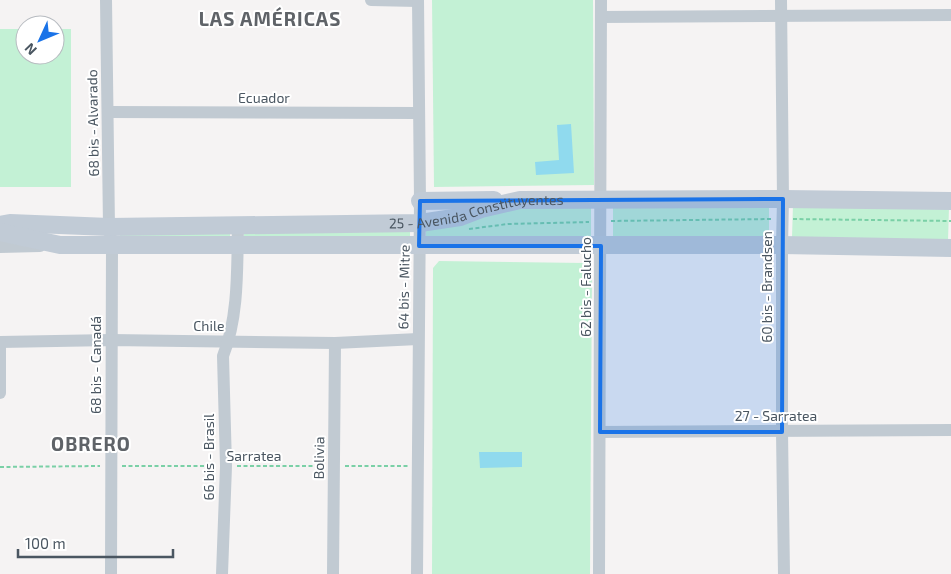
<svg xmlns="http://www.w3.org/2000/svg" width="951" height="574" viewBox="0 0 951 574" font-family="'Exo 2',sans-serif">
<rect width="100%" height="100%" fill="#f5f3f3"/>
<g fill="#c3f1d5">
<path d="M 432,0 L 593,0 L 594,185 L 434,187 Z"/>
<path d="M 0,29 L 25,29 L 25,55 L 55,55 L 55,29 L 71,29 L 71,187 L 0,187 Z"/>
<path d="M 793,204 L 949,207 L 948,241 L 792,238 Z"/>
<path d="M 613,206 L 769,207 L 769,240 L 613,240 Z"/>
<path d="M 591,207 L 591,240 L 426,236 L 426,230 L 504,209 Z"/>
<path d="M 120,232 L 230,233 L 230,240 L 120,240 Z"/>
<rect x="244" y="232" width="166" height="8"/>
<path d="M 439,261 L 585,263 L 592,269 L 590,574 L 432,574 L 433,268 Z"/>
</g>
<g fill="#90daee">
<path d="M 571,124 L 574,173 L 536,175 L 535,162 L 559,160 L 557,125 Z"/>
<path d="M 479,452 L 522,452 L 522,467 L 480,468 Z"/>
</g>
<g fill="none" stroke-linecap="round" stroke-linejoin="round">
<g stroke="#7ad0a6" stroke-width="2" stroke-dasharray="4 2.5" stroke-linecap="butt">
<path d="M 793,219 L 951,221"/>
<path d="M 611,221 L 771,219"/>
<path d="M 469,229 L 508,224 L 589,222"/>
<path d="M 122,466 L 215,466"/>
<path d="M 237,466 L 323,466"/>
<path d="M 345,466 L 408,466"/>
<path d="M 0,467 L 100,466"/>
</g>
<g stroke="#c1cad2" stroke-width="12">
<path d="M 106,0 L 109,227 L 112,246 L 111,574"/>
<path d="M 371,0 L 418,1"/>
<path d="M 781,0 L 783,199 L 782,245 L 782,432 L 784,574"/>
<path d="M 601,17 L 951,15"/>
<path d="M 108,112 L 419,113"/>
<path d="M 0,247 L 40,246"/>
<path d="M 0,342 L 111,340 L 335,343 L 418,339"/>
<path d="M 0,393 L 0,342"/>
<path d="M 600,432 L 951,430"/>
<path d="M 222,574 L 226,466 L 223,356 C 239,316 237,267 238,225"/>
<path d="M 333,574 L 335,343"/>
<path d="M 417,574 L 420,201 L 418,0"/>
<path d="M 599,574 L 601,0"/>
</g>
<g stroke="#c1cbd6" stroke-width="18">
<path d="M 420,201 L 494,200"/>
<path id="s1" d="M 0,225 L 10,223 L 109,227 L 420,223 L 460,217 L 481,209 L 520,200 L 783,199 L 951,201"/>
<path d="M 0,232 L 60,245 L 782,245 L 951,248"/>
</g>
</g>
<path fill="#1a73e8" fill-opacity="0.2" stroke="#1a73e8" stroke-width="4" stroke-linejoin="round" d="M 783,199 L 782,432 L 600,432 L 601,246 L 419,246 L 420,201 Z"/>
<g text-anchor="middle" stroke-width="4" stroke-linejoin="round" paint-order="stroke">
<g font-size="14" fill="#4a5661" stroke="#fff">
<text x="264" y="103">Ecuador</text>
<text transform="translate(93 123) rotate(-91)" y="5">68 bis - Alvarado</text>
<text dy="5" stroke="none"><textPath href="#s1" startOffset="478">25 - Avenida Constituyentes</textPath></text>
<text transform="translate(404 287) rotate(-89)" y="5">64 bis - Mitre</text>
<text transform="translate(586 287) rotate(-90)" y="5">62 bis - Falucho</text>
<text transform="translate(767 287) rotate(-90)" y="5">60 bis - Brandsen</text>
<text x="209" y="331">Chile</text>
<text transform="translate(96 365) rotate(-90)" y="5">68 bis - Canadá</text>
<text x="776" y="421">27 - Sarratea</text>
<text x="254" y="461">Sarratea</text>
<text transform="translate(209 457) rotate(-90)" y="5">66 bis - Brasil</text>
<text transform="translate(319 458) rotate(-89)" y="5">Bolivia</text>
</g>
<g font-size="19" font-weight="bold" letter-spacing="1" fill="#5f6368" stroke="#fff">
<text x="270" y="26">LAS AMÉRICAS</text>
<text x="91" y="451">OBRERO</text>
</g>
</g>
<g transform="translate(40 40) rotate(226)"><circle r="24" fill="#ffffff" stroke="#b7bbc0"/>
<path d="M0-4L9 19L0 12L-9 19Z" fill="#1a73e8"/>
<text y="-8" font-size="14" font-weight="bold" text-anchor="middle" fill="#4a5661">N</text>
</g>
<path d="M18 549v8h155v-8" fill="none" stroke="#4a5661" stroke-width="2.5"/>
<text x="25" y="549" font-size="15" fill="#4a5661" stroke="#ffffff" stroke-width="4" paint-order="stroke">100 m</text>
</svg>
